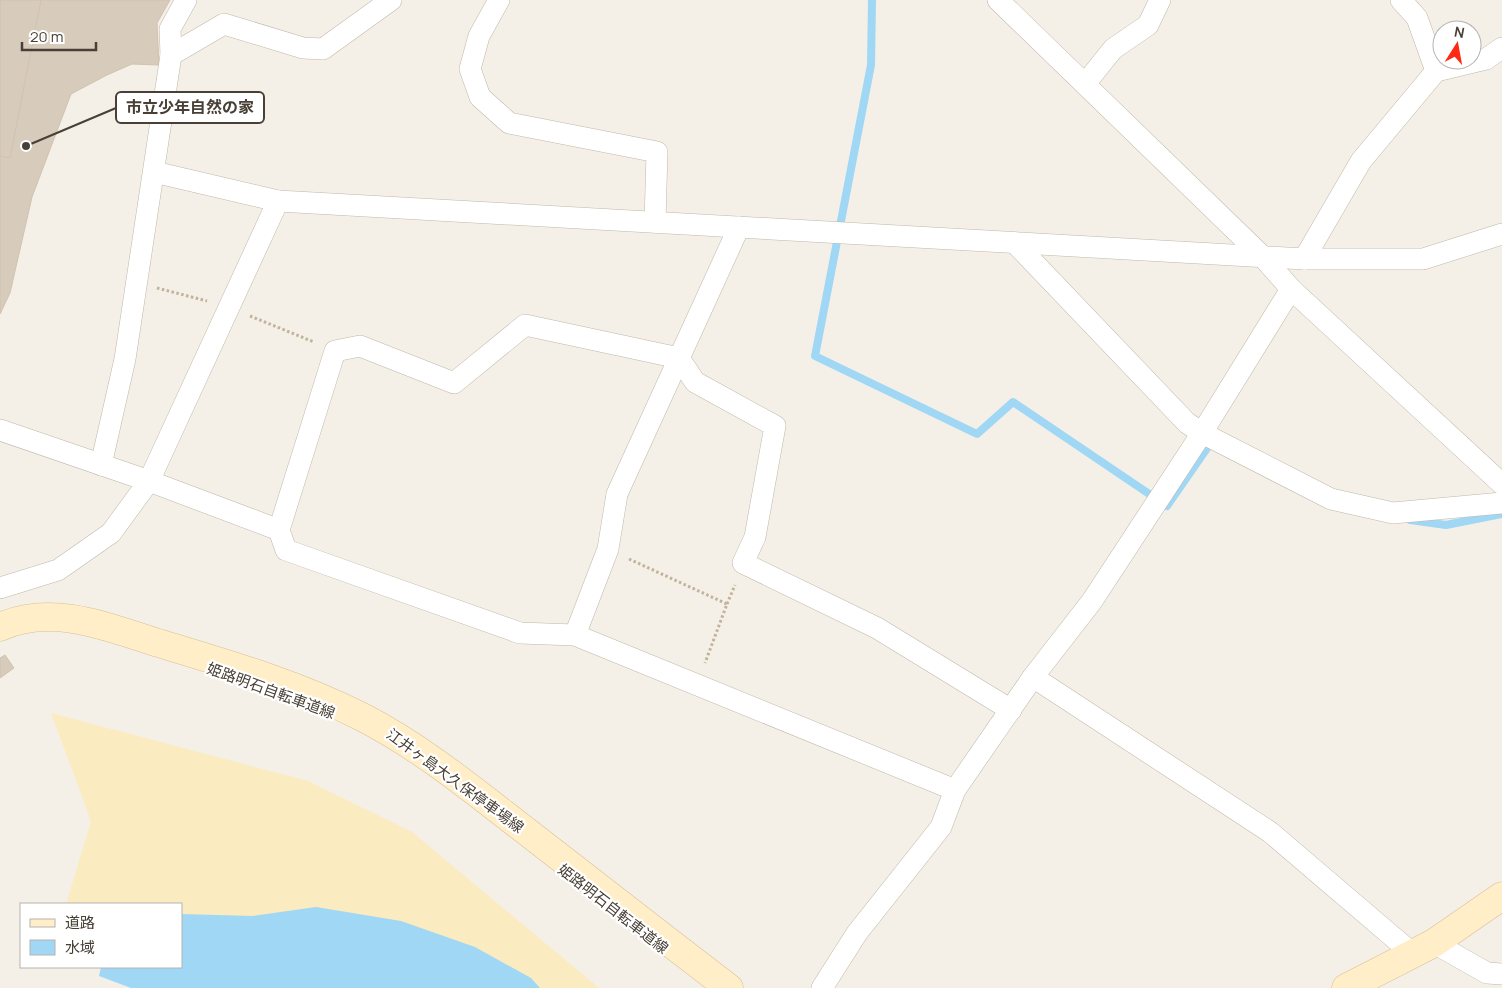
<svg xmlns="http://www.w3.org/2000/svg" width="1502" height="988" viewBox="0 0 1502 988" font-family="Manrope,'Noto Sans JP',sans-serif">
<rect width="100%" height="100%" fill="#f4f0e7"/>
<path fill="#faebc1" d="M 51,713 L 308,781 L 412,832 L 599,988 L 462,988 L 181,940 L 181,904 L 66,904 L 91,821 Z"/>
<path fill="#a0d7f4" d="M 316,907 L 401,921 L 475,947 L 531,978 L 540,988 L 131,988 L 99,976 L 101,967 L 181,967 L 181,914 L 253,916 Z"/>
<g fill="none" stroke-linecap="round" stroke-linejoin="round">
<g stroke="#a0d7f4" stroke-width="8">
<path d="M 872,0 L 871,65 L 815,356 L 977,434 L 1013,402 L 1167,506 L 1210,444 L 1213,445"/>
<path d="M 1410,520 L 1446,525 L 1502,514"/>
</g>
</g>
<g fill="#d7cbbc" stroke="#d2c2af">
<path d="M 0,0 L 170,0 L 157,23 L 159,65 L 132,64 L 107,75 L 71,94 L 32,197 L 10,293 L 0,314 Z"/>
<path d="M 0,0 L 41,0 L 10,158 L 0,156 Z"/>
<path d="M 5,655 L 14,668 L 0,678 L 0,658 Z"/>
</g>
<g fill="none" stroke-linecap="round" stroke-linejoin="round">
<defs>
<g id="minor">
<path d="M 499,0 L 479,36 L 470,69 L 480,97 L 509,123 L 657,152 L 655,222"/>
<path d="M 998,0 L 1262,256 L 1291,289 L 1502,484"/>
<path d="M 1401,0 L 1417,18 L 1436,71"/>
<path d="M 171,55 L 224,24 L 303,48 L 323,49 L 391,0"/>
<path d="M 1085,84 L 1113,49 L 1148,25 L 1160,0"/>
<path d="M 154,172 L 278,201"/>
<path d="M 1015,243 L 1187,423 L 1202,433 L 1331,499 L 1393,513 L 1502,503"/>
<path d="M 1304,259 L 1361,161 L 1436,71 L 1486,59 L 1502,48"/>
<path d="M 0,430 L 149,481 L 279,530 L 286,550 L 520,633 L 575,635 L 955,790"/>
<path d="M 101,465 L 125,359 L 171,55 L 170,29 L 186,0"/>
<path d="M 279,530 L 335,351 L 360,346 L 454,383 L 525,325 L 679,358 L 695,382 L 775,426 L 755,537 L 743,563 L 877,628 L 1011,710"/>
<path d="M 0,588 L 58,570 L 111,533 L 149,481 L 278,201 L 1304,259 L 1423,259 L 1502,234"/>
<path d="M 575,635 L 608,549 L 617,494 L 739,227"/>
<path d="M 1033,677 L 1270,832 L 1413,954"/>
<path d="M 1434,943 L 1487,973 L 1502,974"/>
<path d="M 822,988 L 857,933 L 941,827 L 955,790 L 1033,677 L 1092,601 L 1202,433 L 1291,289"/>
</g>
<g id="secondary">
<path d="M 0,627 C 51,604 105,626 155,642 C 225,663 298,684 364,718 C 422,748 474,791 526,831 C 593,883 661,936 729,988"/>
<path d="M 1346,988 L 1434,943 L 1502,896"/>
</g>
</defs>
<use href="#minor" stroke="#c1b7a9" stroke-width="22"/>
<use href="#secondary" stroke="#d7c195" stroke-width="29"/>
<g stroke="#c3b29a" stroke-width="3" stroke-dasharray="2.5 2.5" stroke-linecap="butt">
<path d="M 157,288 L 207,301"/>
<path d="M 250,316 L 314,342"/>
<path d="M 629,559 L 727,604 L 705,663"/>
<path d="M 727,604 L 735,585"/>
</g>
<use href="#minor" stroke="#fff" stroke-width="21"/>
<use href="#secondary" stroke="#ffeec7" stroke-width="28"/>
</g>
<g text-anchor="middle" stroke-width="4.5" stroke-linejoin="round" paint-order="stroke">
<g font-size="15" fill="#484036" stroke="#fff">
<text transform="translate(271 691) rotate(20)" y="5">姫路明石自転車道線</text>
<text transform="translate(455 781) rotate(36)" y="5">江井ヶ島大久保停車場線</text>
<text transform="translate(613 909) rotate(38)" y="5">姫路明石自転車道線</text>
</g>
</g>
<path fill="none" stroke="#484036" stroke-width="2" d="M26 146L116 108"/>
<circle fill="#484036" stroke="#fff" stroke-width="2" cx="26" cy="146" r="5"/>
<rect fill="#fff" stroke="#484036" stroke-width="2" x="116" y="92" width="148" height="31" rx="5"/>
<g font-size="16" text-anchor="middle" font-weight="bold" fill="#484036">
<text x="190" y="113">市立少年自然の家</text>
</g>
<rect x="20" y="903" width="162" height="65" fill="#ffffff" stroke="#b6b3af"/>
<rect x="30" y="919" width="25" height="8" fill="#ffeec7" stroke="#b6b3af"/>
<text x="65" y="928" font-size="15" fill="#484036">道路</text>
<rect x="30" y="940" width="25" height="15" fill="#a0d7f4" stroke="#b6b3af"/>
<text x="65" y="953" font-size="15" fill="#484036">水域</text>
<g transform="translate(1457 45) rotate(11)"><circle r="24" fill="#ffffff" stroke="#b6b3af"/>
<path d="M0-4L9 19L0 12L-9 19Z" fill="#ff2814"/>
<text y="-8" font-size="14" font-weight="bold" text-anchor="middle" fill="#484036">N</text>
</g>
<path d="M22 42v8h74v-8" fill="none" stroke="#484036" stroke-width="2.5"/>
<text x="30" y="42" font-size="15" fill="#484036" stroke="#ffffff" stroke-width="4" paint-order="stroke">20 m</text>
</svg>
